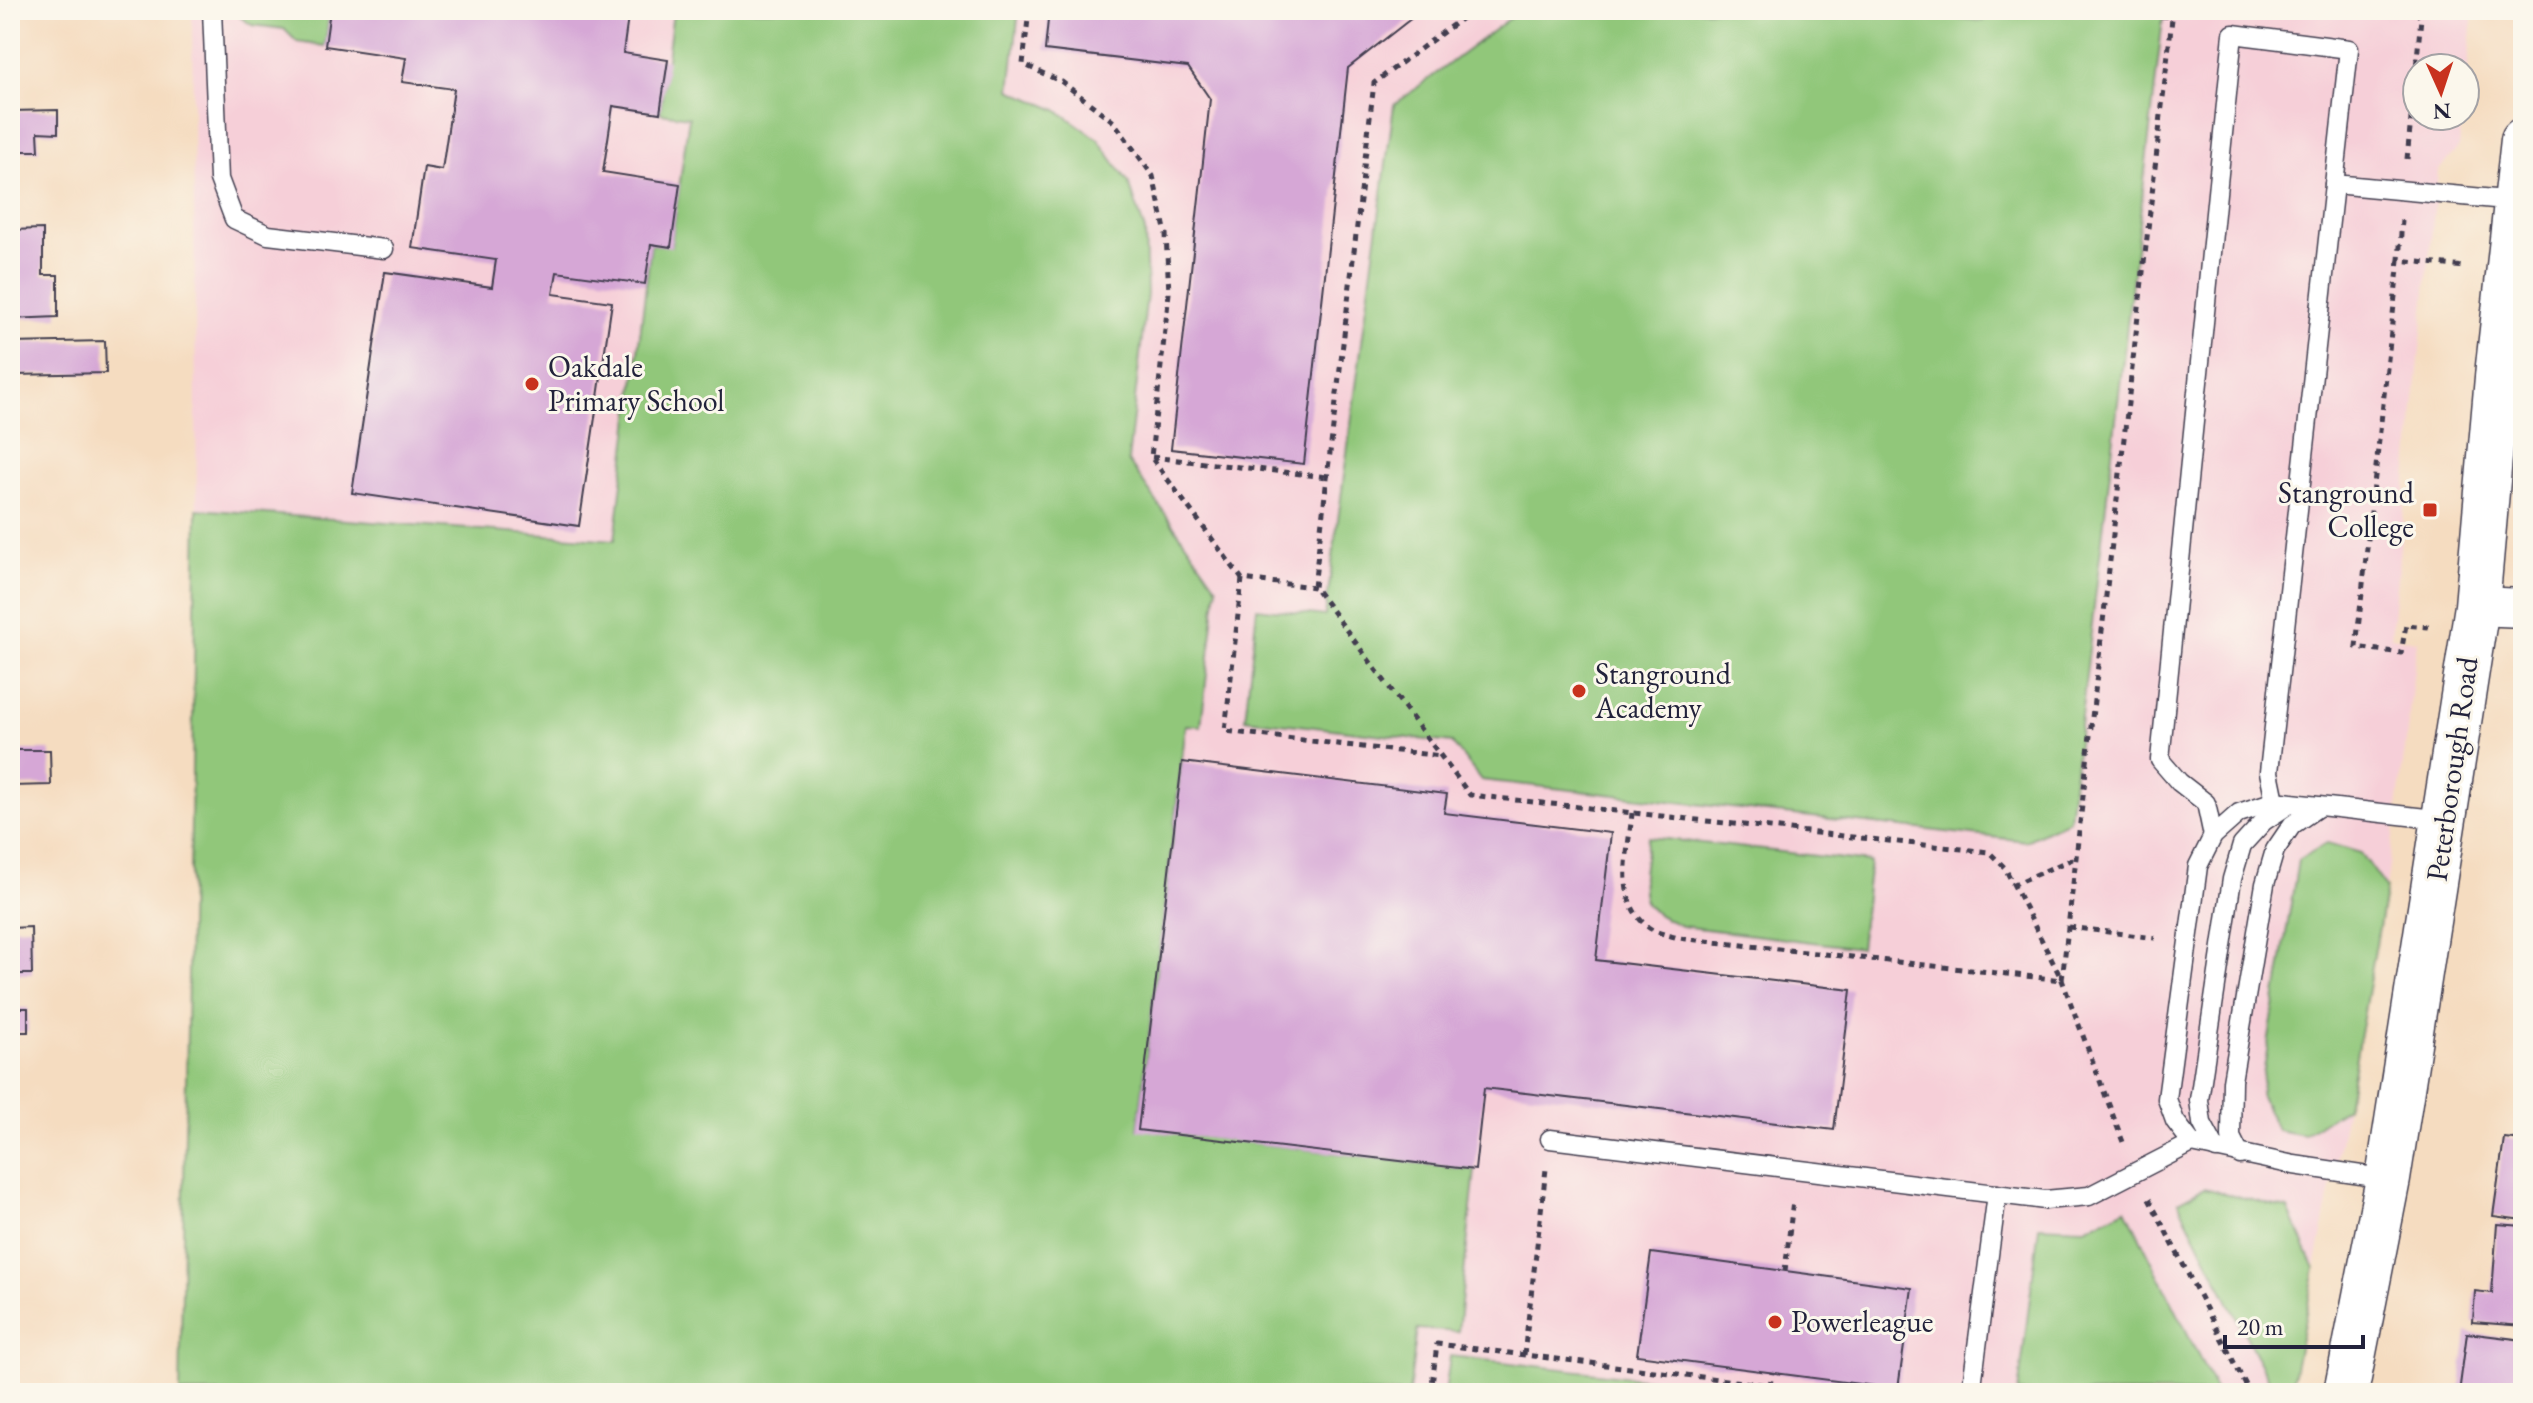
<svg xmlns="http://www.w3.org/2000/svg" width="2533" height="1403" viewBox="0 0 2533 1403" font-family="'EB Garamond',serif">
<rect width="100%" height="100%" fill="#fbf7ec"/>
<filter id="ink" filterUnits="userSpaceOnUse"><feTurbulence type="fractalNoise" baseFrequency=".0125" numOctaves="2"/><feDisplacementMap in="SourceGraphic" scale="16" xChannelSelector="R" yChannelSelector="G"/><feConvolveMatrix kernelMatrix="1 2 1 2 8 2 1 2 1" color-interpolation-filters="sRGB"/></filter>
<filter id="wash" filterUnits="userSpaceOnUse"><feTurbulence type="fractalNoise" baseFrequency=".006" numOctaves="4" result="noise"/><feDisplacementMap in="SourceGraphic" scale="32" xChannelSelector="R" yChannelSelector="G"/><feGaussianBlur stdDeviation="1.8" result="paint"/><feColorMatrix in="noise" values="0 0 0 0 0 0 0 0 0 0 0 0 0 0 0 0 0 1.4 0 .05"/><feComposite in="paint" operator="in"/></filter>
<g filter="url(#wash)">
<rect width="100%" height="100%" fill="#f5dcc0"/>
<path fill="#f6cfd8" d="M 192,10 L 2474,10 L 2465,93 L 2465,68 L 2417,68 L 2417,116 L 2462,116 L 2459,147 L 2438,171 L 2391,637 L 2417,641 L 2406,741 L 2386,888 L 2347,1107 L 2290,1393 L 180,1393 L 197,509 Z"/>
<g fill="#91c77a" stroke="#5a745a" stroke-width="2">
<path d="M 239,10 L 330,10 L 325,46 L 297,42 L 284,29 L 252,25 L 240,17 Z"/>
<path d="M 667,10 L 1019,10 L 1010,90 L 1057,110 L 1098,139 L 1129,183 L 1145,231 L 1147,294 L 1128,461 L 1217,587 L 1201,726 L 1186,725 L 1138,1129 L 1475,1170 L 1458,1332 L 1417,1329 L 1409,1393 L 180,1393 L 197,509 L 615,540 L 651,244 L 671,246 L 689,117 L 660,113 L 673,12 Z"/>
<path d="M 1521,10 L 1881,10 L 1983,21 L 1985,10 L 2164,10 L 2069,820 L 2026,841 L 1481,780 L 1452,743 L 1245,719 L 1257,608 L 1325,616 L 1394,105 Z"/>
<path d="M 1648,837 L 1870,862 L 1860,948 L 1681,926 C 1669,920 1651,914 1645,901 C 1639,885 1646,854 1648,837 Z"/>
<path d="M 2327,843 L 2361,853 L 2386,888 L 2347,1107 L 2303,1135 L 2277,1130 L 2260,1094 L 2298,860 Z"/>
<path d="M 2204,1188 L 2288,1209 L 2315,1268 L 2290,1393 L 2275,1393 L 2178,1202 Z"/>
<path d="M 2126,1209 L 2217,1393 L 2018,1393 L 2039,1226 L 2085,1228 Z"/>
<path d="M 1450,1356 L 1769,1393 L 1445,1393 Z"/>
</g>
<g id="blocks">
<g fill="#d6a7d6">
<path d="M 330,10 L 629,10 L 623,53 L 668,60 L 660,113 L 613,106 L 603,172 L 680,184 L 671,247 L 651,244 L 645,284 L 557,272 L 553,294 L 612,302 L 579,526 L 352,493 L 385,272 L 492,287 L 496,260 L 412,248 L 424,167 L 442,170 L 454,89 L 402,82 L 406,58 L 325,46 Z"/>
<path d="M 1049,10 L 1422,10 L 1348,68 L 1304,464 L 1171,449 L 1210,99 L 1188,67 L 1045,50 Z"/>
<path d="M 10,40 L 12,40 L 16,73 L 10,74 Z"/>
<path d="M 58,110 L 58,133 L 38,132 L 39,151 L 19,151 L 19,198 L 10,198 L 10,111 Z"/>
<path d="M 43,229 L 43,275 L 58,275 L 58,317 L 10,319 L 10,230 Z"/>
<path d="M 105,341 L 106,373 L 15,375 L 16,436 L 10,436 L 10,343 Z"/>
<path d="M 10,750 L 50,750 L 51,785 L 10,786 Z"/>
<path d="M 1182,762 L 1447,794 L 1444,813 L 1611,833 L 1596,960 L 1851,990 L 1834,1130 L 1484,1088 L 1475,1170 L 1138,1130 Z"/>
<path d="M 31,927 L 32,974 L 10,974 L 10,928 Z"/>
<rect x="10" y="1008" width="18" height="24"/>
<path d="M 2504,1138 L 2523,1140 L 2523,1220 L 2493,1216 Z"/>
<path d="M 2497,1224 L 2523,1226 L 2523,1326 L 2473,1322 L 2475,1291 L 2492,1293 Z"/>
<path d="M 1651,1253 L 1912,1288 L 1898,1389 L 1637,1355 Z"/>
<path d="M 2467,1333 L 2523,1340 L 2521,1386 L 2523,1387 L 2523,1393 L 2459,1393 Z"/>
</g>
</g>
</g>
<g filter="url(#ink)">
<use href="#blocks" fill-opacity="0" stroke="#423e4f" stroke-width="2"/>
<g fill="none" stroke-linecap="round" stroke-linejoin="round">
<defs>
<g id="lane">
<path d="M 212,10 L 219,179 L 234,219 L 268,235 L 384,249"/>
<path d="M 2334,184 L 2516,201"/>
<path d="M 2213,836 L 2206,803 L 2179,782 L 2160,760 L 2233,34 L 2349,49 L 2269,772 L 2275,801"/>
<path d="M 1550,1139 L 2045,1200 L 2089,1196 L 2192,1143"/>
<path d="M 2216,1149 L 2202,1123 L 2199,1100 L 2232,879 L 2242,845 L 2264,821 L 2290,804"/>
<path d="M 2240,1155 L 2231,1137 L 2232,1081 L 2265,884 L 2275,850 L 2292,825 L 2318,807"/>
<path d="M 2388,1179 L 2294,1165 L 2192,1143 L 2175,1121 L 2167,1099 L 2198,866 L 2213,836 L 2239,813 L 2275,801 L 2444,820"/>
<path d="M 1971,1393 L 1997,1194"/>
</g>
<path id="street" d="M 2477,606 L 2523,608"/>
<path id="secondary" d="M 2346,1393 L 2388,1179 L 2477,606 L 2498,366 L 2523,140"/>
</defs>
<use href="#lane" stroke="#423e4f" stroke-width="21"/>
<use href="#street" stroke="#423e4f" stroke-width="41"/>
<use href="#secondary" stroke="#423e4f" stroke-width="47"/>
<g stroke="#423e4f" stroke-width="5" stroke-dasharray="6 6" stroke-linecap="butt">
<path d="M 1029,10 L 1023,64 L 1062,82 L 1114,122 L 1153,176 L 1166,234 L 1169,293 L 1151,457 L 1242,579 L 1314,587"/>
<path d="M 1473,10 L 1374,83 L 1314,587 L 1470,795 L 1989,852 L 2005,868 L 2062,980 L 2123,1142"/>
<path d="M 2101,10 L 2171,17"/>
<path d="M 2407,159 L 2421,18 L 2415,10"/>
<path d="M 2402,220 L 2399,260 L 2465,267"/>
<path d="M 2399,260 L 2356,647 L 2401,653 L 2406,625 L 2429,627"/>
<path d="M 1152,457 L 1327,477"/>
<path d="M 1242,579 L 1225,731 L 1441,756"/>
<path d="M 1632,813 C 1629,851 1613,899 1648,927 C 1656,933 1669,935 1678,938 L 2062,980 L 2173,10"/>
<path d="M 2012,885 L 2077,857"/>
<path d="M 2069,927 L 2155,938"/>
<path d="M 2149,1199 L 2250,1393"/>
<path d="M 1785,1271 L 1793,1201"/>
<path d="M 1524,1355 L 1546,1169"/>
<path d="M 1770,1386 L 1772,1372"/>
<path d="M 1431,1393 L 1437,1344 L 1831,1393"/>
</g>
<use href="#lane" stroke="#fff" stroke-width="18"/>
<use href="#street" stroke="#fff" stroke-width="38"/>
<use href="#secondary" stroke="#fff" stroke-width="44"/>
</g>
</g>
<g fill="#c8321e" stroke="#fbf7ec" stroke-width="3">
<circle cx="532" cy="384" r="8"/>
<rect x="2422" y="502" width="16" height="16" rx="4"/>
<circle cx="1579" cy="691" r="8"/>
<circle cx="1775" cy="1322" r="8"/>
</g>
<g text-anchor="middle" stroke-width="6" stroke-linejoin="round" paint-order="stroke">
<g font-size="30" fill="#22223b" stroke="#fbf7ec" text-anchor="start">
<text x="548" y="377">Oakdale<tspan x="548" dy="34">Primary School</tspan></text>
<text x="2414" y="503" text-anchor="end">Stanground<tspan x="2414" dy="34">College</tspan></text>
<text x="1595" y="684">Stanground<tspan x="1595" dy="34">Academy</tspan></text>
<text x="1791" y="1332">Powerleague</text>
</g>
<g font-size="30" fill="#22223b" stroke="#fbf7ec">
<text transform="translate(2452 769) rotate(-82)" y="10">Peterborough Road</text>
</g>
</g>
<rect width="2533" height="1403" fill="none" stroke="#fbf7ec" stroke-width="40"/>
<g transform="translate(2441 92) rotate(177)"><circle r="38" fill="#fbf7ec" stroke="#a4a2a5" stroke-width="2"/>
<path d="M0-6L14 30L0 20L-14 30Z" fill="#c8321e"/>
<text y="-12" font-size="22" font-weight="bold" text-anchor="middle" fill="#22223b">N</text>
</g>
<path d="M2225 1335v12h138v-12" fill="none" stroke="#22223b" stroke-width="4"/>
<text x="2237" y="1335" font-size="24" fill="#22223b" stroke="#fbf7ec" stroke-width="6" paint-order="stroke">20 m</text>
</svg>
